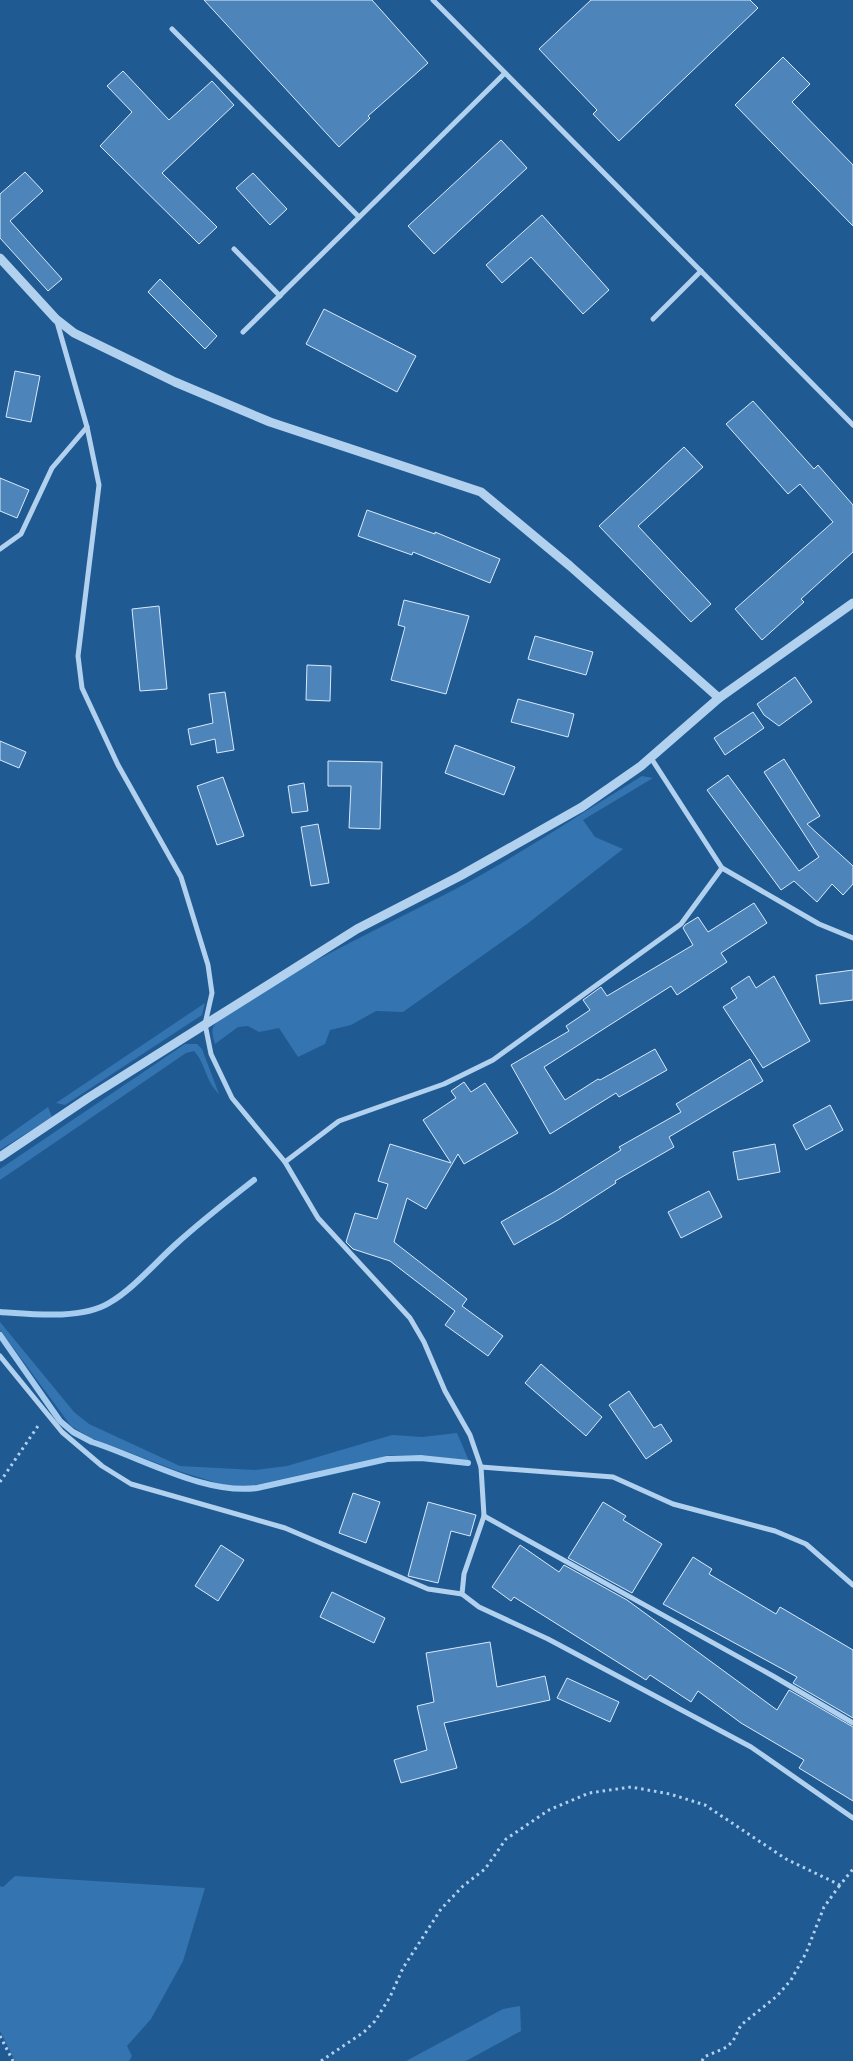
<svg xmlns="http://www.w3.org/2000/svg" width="853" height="2061" viewBox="0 0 853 2061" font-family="Signika,sans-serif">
<rect width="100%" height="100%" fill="#205a93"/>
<g fill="#3474b0">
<path d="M 642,776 L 653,778 L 583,820 L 595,837 L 623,849 L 527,924 L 403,1012 L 376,1011 L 351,1025 L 330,1030 L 325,1044 L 298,1057 L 279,1028 L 259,1032 L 248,1026 L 238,1027 L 215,1044 C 213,1037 210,1029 216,1023 C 232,1006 257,995 276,983 C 331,951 387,924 444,895 C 512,860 577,816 642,776 Z"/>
<path d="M 205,1003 L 202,1015 L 65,1105 L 56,1103 Z"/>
<path d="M 185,1044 L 197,1044 L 202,1049 L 219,1094 C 205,1080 206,1064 194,1051 L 186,1053 L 0,1180 L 0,1169 Z"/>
<path d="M 48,1107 L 52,1117 L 0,1150 L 0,1141 Z"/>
<path d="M 0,1322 L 74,1412 L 89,1424 L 180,1466 L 255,1470 L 287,1466 L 392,1435 L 422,1437 L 457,1433 L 469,1461 L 423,1455 L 391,1455 L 246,1487 L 227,1486 L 175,1470 L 91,1438 L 71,1426 L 0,1330 Z"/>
<path d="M 15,1876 L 205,1888 L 183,1961 L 151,2019 L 127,2046 L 132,2056 L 129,2061 L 15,2061 L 0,2031 L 0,1886 L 3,1887 Z"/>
<path d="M 520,2006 L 521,2031 L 466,2061 L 406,2061 L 503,2009 Z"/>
</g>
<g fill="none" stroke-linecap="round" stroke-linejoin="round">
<g stroke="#a6ccef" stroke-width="6">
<path d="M 0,1312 C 31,1314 81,1320 109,1303 C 132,1290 155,1263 175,1245 C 200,1222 227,1201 254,1180"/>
<path d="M 0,1335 L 60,1421 L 73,1432 L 92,1442 C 142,1458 205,1495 257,1488 L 387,1459 L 421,1458 L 468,1463"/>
</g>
</g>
<g fill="#4d85bb" stroke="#d8e9fa">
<path d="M 204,0 L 372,0 L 428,63 L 368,116 L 370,118 L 339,147 Z"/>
<path d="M 591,0 L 750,0 L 758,8 L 619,141 L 593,114 L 597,110 L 539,49 Z"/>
<path d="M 783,57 L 810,84 L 792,102 L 853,165 L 853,226 L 735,105 Z"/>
<path d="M 123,71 L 169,120 L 212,81 L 234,105 L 162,173 L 217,227 L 199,244 L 100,146 L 132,112 L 107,86 Z"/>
<path d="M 501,140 L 527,168 L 434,254 L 408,226 Z"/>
<path d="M 25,172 L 43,191 L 10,221 L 62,279 L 48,291 L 0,238 L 0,194 Z"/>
<path d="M 253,173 L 287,209 L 270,225 L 236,188 Z"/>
<path d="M 542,215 L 609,290 L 583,314 L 531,257 L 502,283 L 486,265 Z"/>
<path d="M 160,279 L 217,336 L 205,349 L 148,292 Z"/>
<path d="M 324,309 L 416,356 L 397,392 L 306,344 Z"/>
<path d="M 15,371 L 40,376 L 31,422 L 6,417 Z"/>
<path d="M 753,401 L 814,469 L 818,465 L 853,505 L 853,552 L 801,599 L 804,602 L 762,640 L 735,609 L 833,522 L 800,484 L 788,494 L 726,424 Z"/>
<path d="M 684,447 L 703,467 L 638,526 L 711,604 L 691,622 L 599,526 Z"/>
<path d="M 0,478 L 29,490 L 17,518 L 0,511 Z"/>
<path d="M 367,510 L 435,534 L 435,532 L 500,559 L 490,583 L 413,552 L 412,555 L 358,536 Z"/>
<path d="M 404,600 L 469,616 L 446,694 L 391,680 L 405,627 L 398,625 Z"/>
<path d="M 159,606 L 167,689 L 140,691 L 132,609 Z"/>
<path d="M 535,636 L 593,652 L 586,675 L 528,659 Z"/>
<path d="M 307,665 L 331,666 L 330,701 L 306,700 Z"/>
<path d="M 795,677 L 812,702 L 779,726 L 764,715 L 757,704 Z"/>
<path d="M 225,692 L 234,750 L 217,753 L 215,739 L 191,745 L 188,729 L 213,723 L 209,694 Z"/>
<path d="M 518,699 L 574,714 L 568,737 L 511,722 Z"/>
<path d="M 753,712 L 764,728 L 725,755 L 714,738 Z"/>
<path d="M 0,741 L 26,752 L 19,768 L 0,760 Z"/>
<path d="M 455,745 L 515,767 L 504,795 L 445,773 Z"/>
<path d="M 784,759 L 820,816 L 807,824 L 853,866 L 853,884 L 843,895 L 832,884 L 817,902 L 794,881 L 781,890 L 707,790 L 728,775 L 799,871 L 819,857 L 764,772 Z"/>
<path d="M 328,761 L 382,762 L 380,829 L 349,828 L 351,786 L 328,786 Z"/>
<path d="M 223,777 L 244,836 L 217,845 L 197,786 Z"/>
<path d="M 304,783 L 308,811 L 292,813 L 288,786 Z"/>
<path d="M 318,824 L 329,883 L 311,886 L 301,827 Z"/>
<path d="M 754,903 L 767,923 L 721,953 L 727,962 L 677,995 L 671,986 L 544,1067 L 565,1100 L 598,1079 L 600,1080 L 655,1049 L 667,1070 L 619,1097 L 616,1093 L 550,1134 L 511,1065 L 569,1031 L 566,1026 L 590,1010 L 583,1000 L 601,987 L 607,996 L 693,945 L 683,928 L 685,925 L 698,917 L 708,932 Z"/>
<path d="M 853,970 L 853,1000 L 820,1004 L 816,975 Z"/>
<path d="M 749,976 L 756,988 L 774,976 L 810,1041 L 763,1068 L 723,1007 L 737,998 L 731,988 Z"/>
<path d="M 750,1059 L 763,1081 L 669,1137 L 674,1147 L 615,1181 L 616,1183 L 560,1219 L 514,1245 L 501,1222 L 554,1192 L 621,1150 L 619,1147 L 681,1112 L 676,1104 Z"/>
<path d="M 464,1082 L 471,1092 L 485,1083 L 518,1133 L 464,1164 L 458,1154 L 426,1209 L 407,1198 L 394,1242 L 467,1299 L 462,1306 L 503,1336 L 488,1356 L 445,1325 L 455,1311 L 390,1261 L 353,1249 L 346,1242 L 355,1213 L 377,1219 L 388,1184 L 378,1181 L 390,1144 L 451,1163 L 423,1120 L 456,1098 L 451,1091 Z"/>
<path d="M 830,1105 L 843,1130 L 806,1150 L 793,1125 Z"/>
<path d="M 775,1144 L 780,1172 L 738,1180 L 733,1152 Z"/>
<path d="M 709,1191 L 722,1217 L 681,1238 L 668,1212 Z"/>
<path d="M 541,1364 L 602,1417 L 586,1436 L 525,1383 Z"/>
<path d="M 629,1391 L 654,1428 L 661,1424 L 672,1441 L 646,1459 L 609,1405 Z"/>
<path d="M 353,1493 L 380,1502 L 366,1543 L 339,1533 Z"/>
<path d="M 428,1502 L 476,1515 L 470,1536 L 451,1531 L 438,1583 L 408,1576 Z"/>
<path d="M 603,1502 L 626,1516 L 623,1520 L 662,1544 L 632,1593 L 568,1558 Z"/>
<path d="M 221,1545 L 244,1560 L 218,1601 L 195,1586 Z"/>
<path d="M 520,1545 L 559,1572 L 564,1565 L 627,1600 L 777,1710 L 789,1690 L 853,1727 L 853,1801 L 799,1768 L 804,1760 L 741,1723 L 698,1691 L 691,1702 L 650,1675 L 646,1680 L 514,1597 L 511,1601 L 492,1587 Z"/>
<path d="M 693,1557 L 712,1569 L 709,1574 L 776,1614 L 780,1607 L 853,1650 L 853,1718 L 793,1683 L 797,1677 L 663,1604 Z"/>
<path d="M 332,1592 L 385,1618 L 374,1643 L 320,1617 Z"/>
<path d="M 490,1642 L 497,1687 L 545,1676 L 550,1700 L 444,1723 L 457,1768 L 401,1783 L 394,1760 L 427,1750 L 417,1706 L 434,1702 L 426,1653 Z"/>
<path d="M 567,1678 L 619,1702 L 610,1722 L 557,1698 Z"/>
</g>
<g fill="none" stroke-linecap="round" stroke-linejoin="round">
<g stroke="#b2d1ee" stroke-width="3" stroke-dasharray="2.5 4" stroke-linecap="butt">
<path d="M 0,1482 L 40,1423"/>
<path d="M 0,2036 L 13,2061"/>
<path d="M 321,2061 L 364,2032 L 375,2021 L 390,1997 L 403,1968 L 441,1909 L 463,1886 L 485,1869 L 506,1839 L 549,1810 L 589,1793 L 631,1787 L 670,1794 L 705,1805 L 786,1859 L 840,1885 L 853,1869"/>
<path d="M 702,2061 L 704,2057 L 727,2047 L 733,2041 L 741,2025 L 777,1996 L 791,1980 L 806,1953 L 824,1907 L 840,1885"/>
</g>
<g stroke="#b2d1ee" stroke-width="5">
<path d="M 433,0 L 853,425"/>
<path d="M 172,29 L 359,217"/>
<path d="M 234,249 L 280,296"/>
<path d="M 653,319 L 701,271"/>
<path d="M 57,322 L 87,427 L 99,485 L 78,656 L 82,688 L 118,765 L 181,877 L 208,965 L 212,993 L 205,1024 L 211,1054 L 232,1098 L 285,1162 L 318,1218 L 410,1318 L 424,1342 L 445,1391 L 470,1435 L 481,1467 L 484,1516 L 464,1574 L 462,1594 L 479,1607 L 548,1639 L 751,1747 L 853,1818"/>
<path d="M 243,332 L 505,73"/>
<path d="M 0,549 L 21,534 L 52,468 L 87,427"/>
<path d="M 651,758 L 722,868 L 819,924 L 853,938"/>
<path d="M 285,1162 L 339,1121 L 444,1084 L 493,1060 L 681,924 L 722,868"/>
<path d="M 0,1356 L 62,1432 L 102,1466 L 131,1484 L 285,1528 L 428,1589 L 462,1594"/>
<path d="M 481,1467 L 613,1477 L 673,1504 L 775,1531 L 806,1544 L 853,1585"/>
<path d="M 484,1516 L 773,1676 L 853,1723"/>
</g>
<g stroke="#b2d1ee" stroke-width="9">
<path d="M 0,258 L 56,319 L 74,333 L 175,382 L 270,422 L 481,492 L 570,566 L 719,698"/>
<path d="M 0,1157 L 88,1098 L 357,929 L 460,876 L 582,807 L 641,766 L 719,698 L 853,603"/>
</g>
</g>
</svg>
